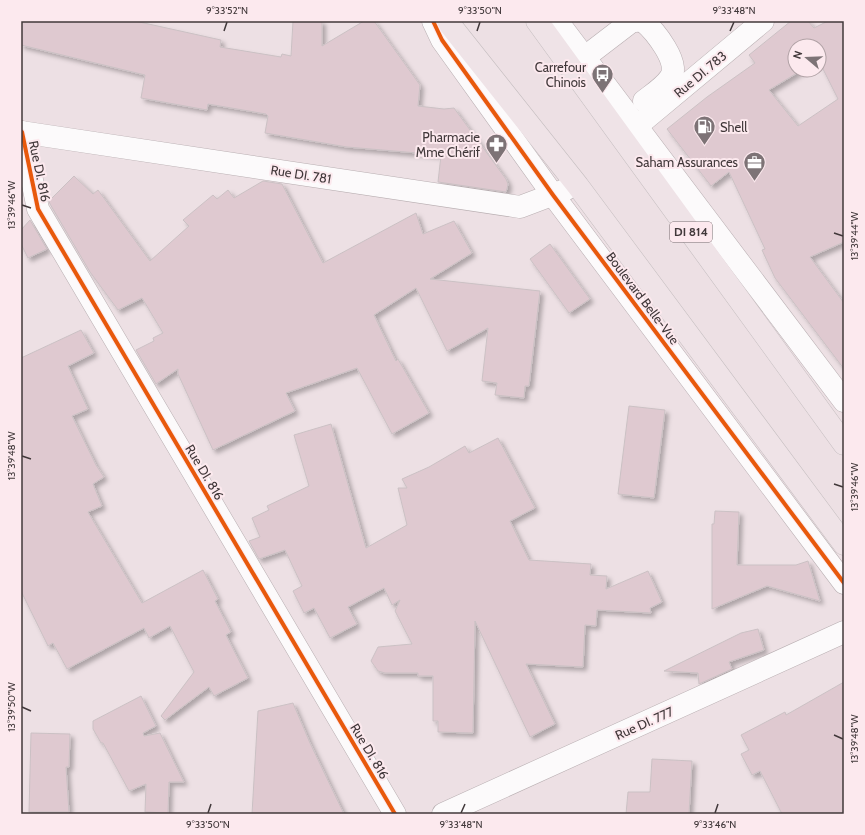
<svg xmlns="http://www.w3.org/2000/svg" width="865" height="835" viewBox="0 0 865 835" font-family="Cabin,sans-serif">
<defs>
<filter id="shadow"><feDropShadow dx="3.5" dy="3.5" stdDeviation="2" flood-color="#0004"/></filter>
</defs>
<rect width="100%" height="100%" fill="#ede0e4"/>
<g fill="#dfc9d0" stroke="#cbc1c4" fill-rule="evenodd" filter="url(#shadow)">
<path d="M 21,21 L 135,21 L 221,40 L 220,47 L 281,57 L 282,54 L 291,56 L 293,21 L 322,21 L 322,46 L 364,21 L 374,21 L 420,85 L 418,106 L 444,109 L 454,108 L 506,179 L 508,184 L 507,189 L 506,192 L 438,182 L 441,155 L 347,147 L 265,133 L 268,116 L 266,114 L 208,104 L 207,110 L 141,98 L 145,75 L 21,45 Z"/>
<path d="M 791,21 L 808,21 L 814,28 L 828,21 L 844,21 L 844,242 L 810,257 L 844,303 L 844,369 L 775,278 L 762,250 L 765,249 L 729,172 L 711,186 L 667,129 L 707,97 L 755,63 L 749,55 ZM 795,46 L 819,46 L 819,61 L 838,99 L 798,126 L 769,90 L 802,70 L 795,70 Z"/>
<path d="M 74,176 L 93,194 L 98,190 L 150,261 L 189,226 L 183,220 L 213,195 L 217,199 L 228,190 L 234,198 L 263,181 L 282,184 L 323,263 L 416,213 L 423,234 L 454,221 L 472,253 L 430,279 L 540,291 L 529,386 L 525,386 L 524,398 L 495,395 L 497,383 L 482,381 L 488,328 L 447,351 L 416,288 L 374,315 L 396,361 L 398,359 L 429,413 L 392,434 L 357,368 L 286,393 L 295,411 L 213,450 L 178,374 L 178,369 L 156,384 L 136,350 L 154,341 L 153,338 L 163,333 L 142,298 L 118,310 L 90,272 L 50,204 L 49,201 Z"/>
<path d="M 30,220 L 47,249 L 28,258 L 21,244 L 21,230 Z"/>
<path d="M 550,244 L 590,299 L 569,313 L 530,259 Z"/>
<path d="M 81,330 L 94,353 L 68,366 L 88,409 L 72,416 L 96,465 L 104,477 L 93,484 L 102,506 L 88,512 L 142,603 L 203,570 L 218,599 L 215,601 L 231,632 L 226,635 L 248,678 L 214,696 L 209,687 L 165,720 L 161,716 L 194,672 L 170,626 L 149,638 L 144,628 L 67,669 L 53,643 L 48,646 L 21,591 L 21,358 Z"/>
<path d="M 629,406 L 665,410 L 654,498 L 618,494 Z"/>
<path d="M 331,424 L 366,548 L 407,525 L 398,488 L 407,488 L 402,479 L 429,467 L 465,446 L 469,453 L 498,438 L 535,508 L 510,521 L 529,560 L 591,564 L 590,575 L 607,576 L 606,589 L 648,571 L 662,602 L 650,608 L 651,613 L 597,610 L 596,626 L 585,625 L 583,667 L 526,664 L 555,724 L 530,737 L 475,621 L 473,733 L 438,732 L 438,721 L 433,721 L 433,676 L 418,676 L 418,673 L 385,673 L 378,671 L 371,661 L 378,647 L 412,644 L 395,611 L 400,600 L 392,605 L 384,588 L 348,607 L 357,624 L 330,638 L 314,608 L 304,613 L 293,591 L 302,586 L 285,550 L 259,559 L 249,541 L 260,537 L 252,518 L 269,510 L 267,506 L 309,486 L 294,435 Z"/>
<path d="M 715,511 L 739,512 L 737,565 L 796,565 L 808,561 L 820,601 L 767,586 L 712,609 L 712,524 L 714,524 Z"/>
<path d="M 758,629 L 764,650 L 729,662 L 732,669 L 699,684 L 698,673 L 664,671 L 741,633 Z"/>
<path d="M 844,682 L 844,814 L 782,814 L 760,771 L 752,775 L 741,754 L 749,750 L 741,735 L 785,712 L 786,715 Z"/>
<path d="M 141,696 L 156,726 L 143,733 L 144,736 L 160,733 L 184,782 L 169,782 L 168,813 L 145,812 L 146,784 L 129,791 L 103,743 L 101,743 L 93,729 L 93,721 Z"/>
<path d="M 293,703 L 310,743 L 344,814 L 252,814 L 258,711 Z"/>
<path d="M 31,733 L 70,734 L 69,767 L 66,767 L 69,812 L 29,812 Z"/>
<path d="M 652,759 L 692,761 L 689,814 L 626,814 L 628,792 L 650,792 Z"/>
</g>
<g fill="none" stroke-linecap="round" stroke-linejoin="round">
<defs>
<g id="minor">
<path d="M 433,21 L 442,40 L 553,195 L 844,583"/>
<path d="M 557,21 L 844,401"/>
<path d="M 643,21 C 654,30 682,64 670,78 C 664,87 653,94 644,101"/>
<path d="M 585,57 L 632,21 L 636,21"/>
<path d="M 637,126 L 763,21"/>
<path d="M 21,132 L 520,207 L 565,190"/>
<path d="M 22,132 L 38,209 L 395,814"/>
<path d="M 443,814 L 844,632"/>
</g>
<g id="major">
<path d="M 447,21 L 578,186 L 844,544"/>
<path d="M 537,21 L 844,444"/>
</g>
</defs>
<use href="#minor" stroke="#b8aeb1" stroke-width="23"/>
<use href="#major" stroke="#c4bdbf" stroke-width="23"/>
<use href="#minor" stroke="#fcfafb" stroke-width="22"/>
<use href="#major" stroke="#efe3e7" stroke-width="22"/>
<defs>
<g id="cycleway">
<path d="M 433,21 L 442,40 L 553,195 L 844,583"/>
<path d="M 22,132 L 38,209 L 395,814"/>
</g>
</defs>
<use href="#cycleway" stroke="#fce9ee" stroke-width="6"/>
<use href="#cycleway" stroke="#e8590c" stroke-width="4"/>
</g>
<path fill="none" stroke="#41383a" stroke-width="1.5" d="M 224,31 L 227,22M 477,31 L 480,22M 730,31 L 734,22M 22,205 L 31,208M 834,233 L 843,236M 22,456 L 31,459M 834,484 L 843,487M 22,707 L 31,711M 834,735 L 843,739M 208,813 L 211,804M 461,813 L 465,804M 715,813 L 718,804"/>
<defs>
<symbol id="bus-pin" viewBox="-11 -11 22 30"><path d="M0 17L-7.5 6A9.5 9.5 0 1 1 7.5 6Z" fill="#7d7376" stroke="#fce9ee"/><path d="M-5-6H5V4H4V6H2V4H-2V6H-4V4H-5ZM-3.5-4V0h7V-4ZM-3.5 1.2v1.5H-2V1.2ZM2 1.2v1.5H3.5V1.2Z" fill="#fff"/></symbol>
<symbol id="fuel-pin" viewBox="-11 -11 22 30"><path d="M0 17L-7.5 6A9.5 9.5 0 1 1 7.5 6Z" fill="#7d7376" stroke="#fce9ee"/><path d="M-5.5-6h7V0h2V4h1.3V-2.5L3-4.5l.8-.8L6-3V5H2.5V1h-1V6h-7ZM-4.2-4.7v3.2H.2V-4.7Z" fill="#fff"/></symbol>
<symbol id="pharmacy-pin" viewBox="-11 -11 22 30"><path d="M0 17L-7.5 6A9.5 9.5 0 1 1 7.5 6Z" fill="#7d7376" stroke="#fce9ee"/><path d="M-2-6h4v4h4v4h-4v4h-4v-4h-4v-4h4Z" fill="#fff"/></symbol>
<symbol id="office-pin" viewBox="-11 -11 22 30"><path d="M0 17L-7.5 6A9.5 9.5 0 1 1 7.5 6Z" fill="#7d7376" stroke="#fce9ee"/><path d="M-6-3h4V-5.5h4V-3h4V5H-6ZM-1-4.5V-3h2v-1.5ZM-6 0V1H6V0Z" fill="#fff"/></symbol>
</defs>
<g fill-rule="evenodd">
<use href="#bus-pin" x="590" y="62" width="25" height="34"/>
<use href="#fuel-pin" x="692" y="114" width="25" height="34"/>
<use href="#pharmacy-pin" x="484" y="132" width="25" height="34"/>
<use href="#office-pin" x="742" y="150" width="25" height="34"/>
</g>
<g text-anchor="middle" stroke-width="4" stroke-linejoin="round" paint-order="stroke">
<rect fill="#fce9ee" stroke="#796d70" stroke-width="1" x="670" y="222" width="42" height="20" rx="3"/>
<g font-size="12" font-weight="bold" fill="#41383a">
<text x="691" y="236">DI 814</text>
</g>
<g font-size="13" fill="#41383a" stroke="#fce9ee" text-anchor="end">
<text x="586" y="72">Carrefour<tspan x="586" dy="15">Chinois</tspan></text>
<text x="720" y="132" text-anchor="start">Shell</text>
<text x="480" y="142">Pharmacie<tspan x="480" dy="15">Mme Chérif</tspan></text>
<text x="738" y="167">Saham Assurances</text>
</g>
<g font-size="13" fill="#41383a" stroke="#fce9ee">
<text transform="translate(700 74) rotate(-40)" y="5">Rue DI. 783</text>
<text transform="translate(40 171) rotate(78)" y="5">Rue DI. 816</text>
<text transform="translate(301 174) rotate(9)" y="5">Rue DI. 781</text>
<text transform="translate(643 298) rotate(53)" y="5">Boulevard Belle-Vue</text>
<text transform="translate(205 472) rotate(59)" y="5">Rue DI. 816</text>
<text transform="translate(644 723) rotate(-24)" y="5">Rue DI. 777</text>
<text transform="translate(370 751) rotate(59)" y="5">Rue DI. 816</text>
</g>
</g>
<rect width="865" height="835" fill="none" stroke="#fce9ee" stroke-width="44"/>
<g transform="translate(807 58) rotate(289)"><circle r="19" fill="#fce9ee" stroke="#b1a2a6"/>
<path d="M0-3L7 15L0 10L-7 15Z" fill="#7d7376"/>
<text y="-6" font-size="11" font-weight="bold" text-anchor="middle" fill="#41383a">N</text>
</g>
<rect x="22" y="22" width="821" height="791" fill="none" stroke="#41383a" stroke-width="1.5"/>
<g font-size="10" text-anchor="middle" fill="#41383a">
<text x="227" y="14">9°33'52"N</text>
<text x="480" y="14">9°33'50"N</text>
<text x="734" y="14">9°33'48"N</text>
<text transform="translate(11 205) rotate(-90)" y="4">13°39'46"W</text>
<text transform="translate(854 236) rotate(-90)" y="4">13°39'44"W</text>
<text transform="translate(11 456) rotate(-90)" y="4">13°39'48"W</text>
<text transform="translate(854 487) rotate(-90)" y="4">13°39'46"W</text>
<text transform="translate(11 707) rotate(-90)" y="4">13°39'50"W</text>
<text transform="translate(854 739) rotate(-90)" y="4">13°39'48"W</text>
<text x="208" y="828">9°33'50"N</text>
<text x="461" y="828">9°33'48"N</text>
<text x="715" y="828">9°33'46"N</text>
</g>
</svg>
